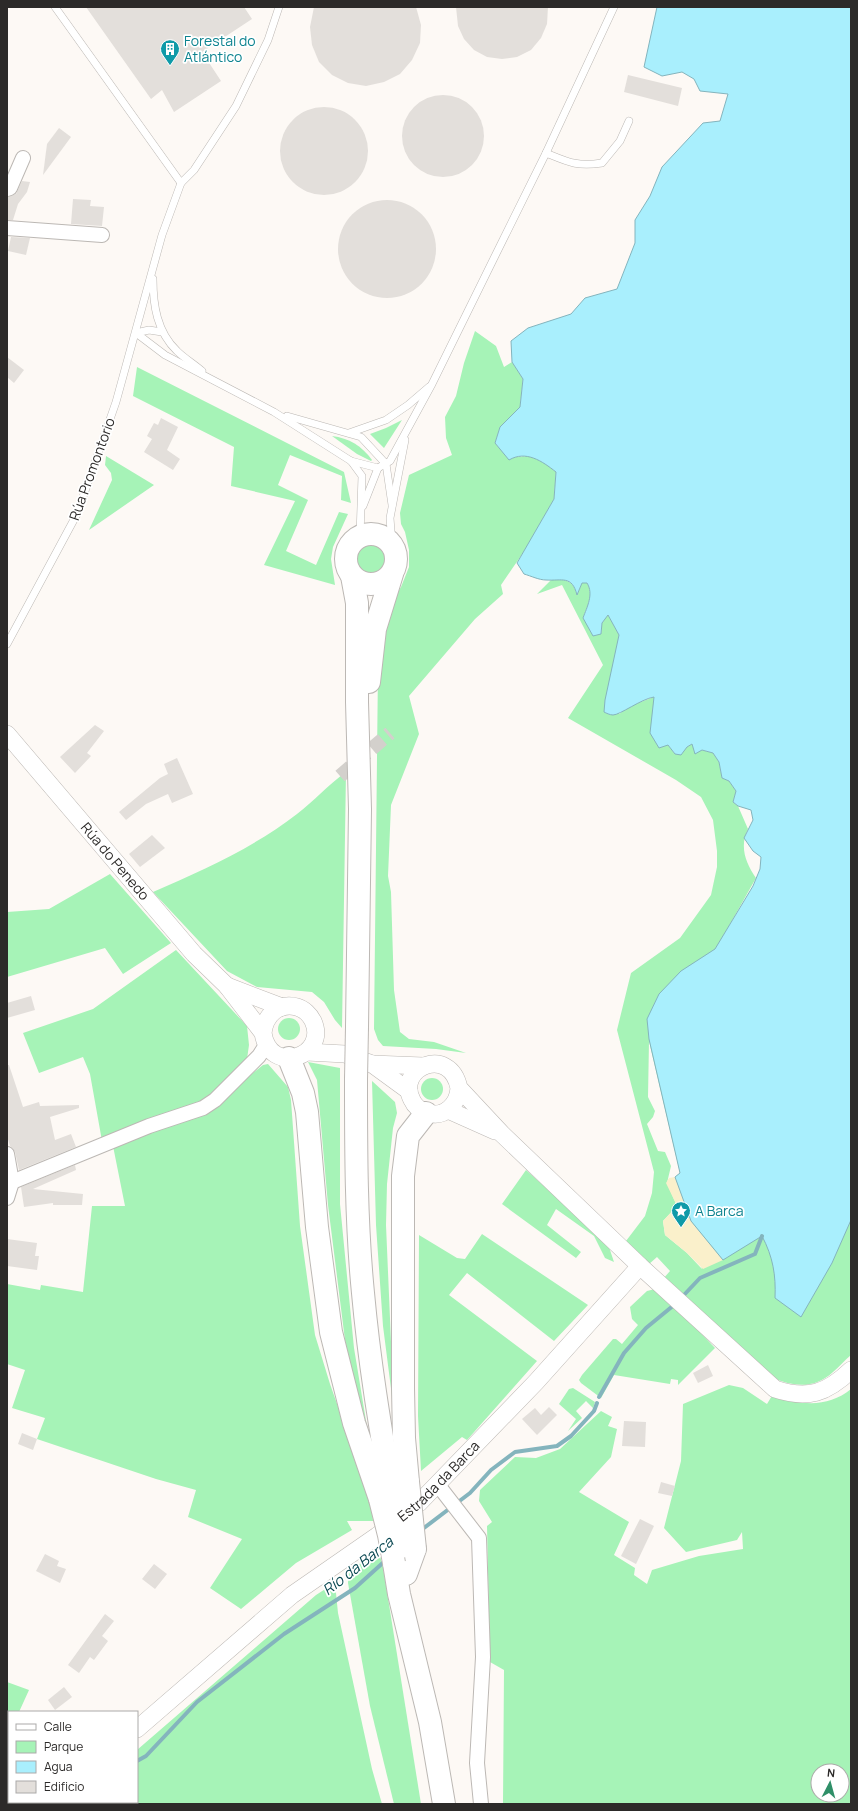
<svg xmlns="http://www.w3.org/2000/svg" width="858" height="1811" viewBox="0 0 858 1811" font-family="Manrope,sans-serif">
<rect width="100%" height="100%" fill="#fdf9f5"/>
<g fill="#a6f3b7" fill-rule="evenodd">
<path d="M 475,331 L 496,346 L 504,367 L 512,362 L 523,379 L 520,407 L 500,427 L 495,443 L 502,451 L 514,457 L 528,456 L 543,461 L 556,472 L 554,499 L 527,547 L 501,585 L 503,594 L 475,619 L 409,696 L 419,734 L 391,805 L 388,876 L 391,892 L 394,990 L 400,1032 L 409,1039 L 434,1042 L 466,1053 L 436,1049 L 383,1046 L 378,1040 L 374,1029 L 378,668 L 387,610 L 401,587 L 409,567 L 409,550 L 405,532 L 401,524 L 400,513 L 409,475 L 452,455 L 446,438 L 445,417 L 456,396 L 464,363 Z"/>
<path d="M 137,367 L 344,472 L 351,503 L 341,500 L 342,476 L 290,455 L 278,485 L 308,500 L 286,551 L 316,565 L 339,512 L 348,514 L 333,547 L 331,559 L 335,585 L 264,565 L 295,501 L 231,486 L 234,447 L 133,396 Z"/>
<path d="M 402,420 L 384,448 L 370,434 L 386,428 Z"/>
<path d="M 332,436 C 349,438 362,446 372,460 L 371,461 L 357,454 Z"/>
<path d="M 106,456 L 154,485 L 89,530 L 112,480 L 111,473 L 105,465 Z"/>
<circle cx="371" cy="559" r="15"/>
<path d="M 561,579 C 570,581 575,585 577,595 L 582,583 L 587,583 C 594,594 587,607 583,618 L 601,634 L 602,623 L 608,614 L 619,635 L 615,659 L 619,714 L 630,706 L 654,697 L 654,704 L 668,745 L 675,754 L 692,744 L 702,750 L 713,753 L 719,762 L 722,778 L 729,781 L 736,791 L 733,802 L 738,806 L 748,829 C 739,847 746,863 756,878 L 716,949 L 851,940 L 851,1355 C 845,1360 839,1367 833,1372 C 815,1389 794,1387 773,1378 L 663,1279 L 670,1271 L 657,1257 L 648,1265 L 626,1241 L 645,1216 L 652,1193 L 654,1172 L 617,1030 L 631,973 L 680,938 L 711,895 L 717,867 L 717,851 L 713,820 L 701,797 L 676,780 L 568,718 L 603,665 L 562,585 L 537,594 L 551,580 ZM 649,1041 L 680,1173 L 675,1177 L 691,1221 L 702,1269 L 687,1253 L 665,1235 L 663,1221 L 677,1206 L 667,1183 L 671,1166 L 665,1152 L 658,1151 L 647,1124 L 653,1117 L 655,1111 L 648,1097 Z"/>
<path d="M 346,772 L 342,1028 L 335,1020 L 324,1002 L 312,992 L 257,987 L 227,971 L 153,892 C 203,870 253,848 297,814 C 314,801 328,785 346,772 Z"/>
<path d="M 110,874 L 171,943 L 123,974 L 105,948 L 7,977 L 7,912 L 49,909 Z"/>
<path d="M 176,950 L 247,1026 L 249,1045 L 247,1059 L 212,1096 L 201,1104 L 102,1141 L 90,1074 L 83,1057 L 39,1073 L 23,1033 L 93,1009 Z"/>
<circle cx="289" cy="1029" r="11"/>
<path d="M 308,1062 L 340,1068 L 340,1204 L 354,1348 L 367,1427 L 346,1348 L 328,1205 L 317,1080 Z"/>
<path d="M 268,1064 L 288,1087 L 291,1100 L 300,1226 L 315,1335 L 330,1384 L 372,1503 L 373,1521 L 347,1521 L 352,1530 L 296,1563 L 241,1609 L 210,1588 L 242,1539 L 188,1517 L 196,1490 L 156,1479 L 37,1439 L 45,1418 L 12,1408 L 25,1370 L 7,1364 L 7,1284 L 40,1290 L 41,1285 L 83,1292 L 92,1206 L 125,1206 L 113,1146 L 152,1131 L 248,1077 L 263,1065 Z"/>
<circle cx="432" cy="1089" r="11"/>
<path d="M 372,1081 L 395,1102 L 397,1113 L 393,1128 L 387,1184 L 386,1225 L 394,1412 L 383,1326 L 376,1225 Z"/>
<path d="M 526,1170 L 589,1226 L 609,1247 L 614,1262 L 605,1258 L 594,1236 L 556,1209 L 547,1225 L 581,1252 L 576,1258 L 502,1204 Z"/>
<path d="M 482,1234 L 588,1305 L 554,1341 L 467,1273 L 449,1295 L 537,1361 L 467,1440 L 462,1437 L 421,1471 L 418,1416 L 419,1235 L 457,1258 L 465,1259 Z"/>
<path d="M 655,1289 L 674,1305 L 715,1348 L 678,1385 L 678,1380 L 671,1379 L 670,1384 L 614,1375 L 601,1398 L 581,1383 L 579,1380 L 582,1375 L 613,1339 L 616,1339 L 622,1344 L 638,1325 L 632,1319 L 630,1307 L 647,1291 Z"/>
<path d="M 729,1385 L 743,1388 L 767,1404 L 773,1394 C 799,1406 828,1408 851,1389 L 851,1804 L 503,1804 L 504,1670 L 490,1662 L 487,1526 L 492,1522 L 479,1501 L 480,1490 L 515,1457 L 536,1458 L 560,1449 L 601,1411 L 612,1417 L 608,1426 L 617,1429 L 611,1457 L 579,1492 L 629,1522 L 614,1555 L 635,1568 L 634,1575 L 647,1584 L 652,1570 L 699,1556 L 743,1549 L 742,1532 L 737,1540 L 686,1552 L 664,1528 L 681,1461 L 683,1404 ZM 818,1771 L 842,1771 L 842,1795 L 818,1795 Z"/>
<path d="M 573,1388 L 595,1402 L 593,1408 L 586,1401 L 576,1411 L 582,1418 L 568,1431 L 576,1419 L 559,1404 L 569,1389 Z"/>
<path d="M 376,1556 L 380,1556 L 383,1567 L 421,1804 L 394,1804 L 370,1706 L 348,1583 L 349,1572 L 353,1567 Z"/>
<path d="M 330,1586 L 336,1593 L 338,1613 L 372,1769 L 382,1804 L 7,1804 L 7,1795 L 9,1795 L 9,1802 L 137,1802 L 137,1750 L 316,1595 Z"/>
<path d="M 7,1682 L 29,1690 L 19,1712 L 9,1712 L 9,1732 L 7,1736 Z"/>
</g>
<path fill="#faf0cb" d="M 675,1177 L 691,1221 L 723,1260 L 703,1269 L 687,1253 L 665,1235 L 663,1221 L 677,1206 L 666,1183 L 669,1178 Z"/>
<path fill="#a9effd" stroke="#84b4bd" d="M 657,7 L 851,7 L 851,1220 L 832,1263 L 801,1317 L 775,1298 C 776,1275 773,1257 762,1236 L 723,1260 L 691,1221 L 675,1177 L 680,1173 L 649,1039 L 647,1019 L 659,994 L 681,971 L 715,949 L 753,886 L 760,869 L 761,857 L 753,851 L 744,838 L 753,820 L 751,810 L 738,806 L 733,802 L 736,791 L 729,781 L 722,778 L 719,762 L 713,753 L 702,750 L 695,754 L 692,744 L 687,747 L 681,755 L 675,754 L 668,745 L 659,748 L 650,733 L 654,697 C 641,699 620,715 613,715 C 610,715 606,713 604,712 L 605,700 L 619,635 L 608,615 L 602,623 L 601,634 L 593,636 L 583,618 C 587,607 594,594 587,583 L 582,583 L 577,595 C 572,575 562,581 546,580 C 539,580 531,576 524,574 L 517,563 L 554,499 L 556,472 C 542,461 526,450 509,460 L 495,443 L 500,427 L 520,407 L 523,379 L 512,362 L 511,341 L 528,328 L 571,314 L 585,298 L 617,289 L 635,243 L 635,220 L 650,196 L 662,167 L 703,123 L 720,121 L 728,94 L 700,91 L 694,79 L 682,72 L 662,76 L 644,67 Z"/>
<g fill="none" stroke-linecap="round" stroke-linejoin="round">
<g stroke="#84b4bd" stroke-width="4">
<path d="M 683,1296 L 700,1278 L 755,1254 L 762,1236"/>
<path d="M 599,1397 L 624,1353 L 646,1328 L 674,1305"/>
<path d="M 420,1531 L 470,1493 L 491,1470 L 515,1452 L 557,1446 L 571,1436 L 594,1411 L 597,1403"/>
<path d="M 137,1761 L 146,1756 L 197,1702 L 284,1634 L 355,1588 L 386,1560"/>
<path d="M 97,1804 L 98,1802"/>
</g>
</g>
<g fill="#e3dfdb">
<path d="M 86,7 L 244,7 L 252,19 L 202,52 L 221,81 L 174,112 L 162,90 L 151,99 Z"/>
<path d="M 314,7 L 416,7 L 421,25 L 420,43 L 412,60 L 400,74 L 384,82 L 366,86 L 348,83 L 332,75 L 319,62 L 312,45 L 310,27 Z"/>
<path d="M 456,7 L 548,7 L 547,24 L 541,38 L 531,50 L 517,57 L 502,59 L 487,57 L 474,50 L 464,39 L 458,26 Z"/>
<path d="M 628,75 L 682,88 L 678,106 L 624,92 Z"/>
<circle cx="443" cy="136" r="41"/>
<circle cx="324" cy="151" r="44"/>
<path d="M 59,128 L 71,137 L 43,175 L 47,144 Z"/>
<path d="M 22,181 L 30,182 L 27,192 L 18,204 L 13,220 L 7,220 L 7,197 L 16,194 Z"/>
<path d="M 73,199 L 91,200 L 90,206 L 104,207 L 102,226 L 71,224 Z"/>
<circle cx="387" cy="249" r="49"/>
<path d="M 11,237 L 30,238 L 26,255 L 8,251 Z"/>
<path d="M 7,357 L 24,370 L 14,383 L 7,377 Z"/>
<path d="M 161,418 L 178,427 L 167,450 L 180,459 L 173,470 L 144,452 L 152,439 L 147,436 L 154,423 L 158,425 Z"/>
<path d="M 95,725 L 104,731 L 87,753 L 91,756 L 75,773 L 60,757 Z"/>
<path d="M 177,758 L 193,794 L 172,803 L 168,794 L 146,804 L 126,820 L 119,812 L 160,778 L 168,774 L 164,764 Z"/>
<path d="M 152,835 L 165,848 L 140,867 L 129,854 Z"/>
<path d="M 31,996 L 35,1010 L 7,1018 L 7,1003 Z"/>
<path d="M 7,1065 L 9,1065 L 23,1107 L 39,1102 L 40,1106 L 79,1105 L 79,1108 L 50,1117 L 55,1140 L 71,1134 L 76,1147 L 19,1170 L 15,1152 L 10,1146 L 7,1136 Z"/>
<path d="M 75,1165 L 76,1170 L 33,1189 L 83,1194 L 82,1205 L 53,1205 L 53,1203 L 24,1207 L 21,1187 Z"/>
<path d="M 7,1239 L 37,1243 L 35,1256 L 39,1256 L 37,1270 L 7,1266 Z"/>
<path d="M 708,1365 L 713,1376 L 698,1383 L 693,1373 Z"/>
<path d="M 549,1407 L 557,1415 L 537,1435 L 522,1419 L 535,1408 L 541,1415 Z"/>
<path d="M 624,1421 L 646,1422 L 645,1447 L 622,1446 Z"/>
<path d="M 22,1433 L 37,1439 L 33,1450 L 18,1444 Z"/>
<path d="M 661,1482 L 675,1486 L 672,1496 L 658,1493 Z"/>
<path d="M 640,1519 L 654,1526 L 636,1564 L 621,1556 Z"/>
<path d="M 45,1554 L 59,1561 L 57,1566 L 66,1569 L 60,1583 L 36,1571 Z"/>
<path d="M 154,1564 L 167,1574 L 155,1589 L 142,1579 Z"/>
<path d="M 105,1614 L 114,1621 L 102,1636 L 108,1641 L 94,1660 L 90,1657 L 79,1673 L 68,1665 Z"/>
<path d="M 64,1687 L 72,1697 L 55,1710 L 48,1700 Z"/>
</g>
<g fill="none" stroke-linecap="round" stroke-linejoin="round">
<path stroke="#d3d0cc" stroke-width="14" stroke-dasharray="14 7" stroke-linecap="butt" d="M 340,776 L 390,733"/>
<defs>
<g id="service">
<path d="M 55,7 L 181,183"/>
<path d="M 546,153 C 568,162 577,167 602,163 L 620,141 L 629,121"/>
<path d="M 153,279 C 153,305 157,332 177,351 C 184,358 194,364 202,371"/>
<path d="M 162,332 L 149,330 L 136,333 L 165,355 L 274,412 L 351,461 L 378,468 L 390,461 L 432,384 L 496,254 L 546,153 L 614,7"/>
<path d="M 287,416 L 361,437 L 386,464 L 392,505"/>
<path d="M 349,433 L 386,420 L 408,405 L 429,387"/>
<path d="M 351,461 L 362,476 L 360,536"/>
<path d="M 363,506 L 378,468"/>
<path d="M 392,544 L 390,518 L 405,440"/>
<path d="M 7,644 L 77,514 L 116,402 L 162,235 L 181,183 L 194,170 L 236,106 L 268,40 L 279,7"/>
</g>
<g id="minor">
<path d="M 7,189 L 10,188 L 23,158"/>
<path d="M 7,228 L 102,235"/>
<path d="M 7,1154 L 12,1182 L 7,1198"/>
<path d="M 12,1182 L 149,1126 L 203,1108 L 215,1100 L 259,1056 L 266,1045"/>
<path d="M 438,1485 L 479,1538 L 483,1657 L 477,1763 L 481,1804"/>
</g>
<g id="tertiary">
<path id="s1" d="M 7,734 L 194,954 L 227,986 L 263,1033 C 270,1077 329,1056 313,1021 C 310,1015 304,1009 297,1007 C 279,1002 265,1015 263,1033"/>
<path d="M 227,986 L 282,1007"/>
<path d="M 307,1052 L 345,1054 L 372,1064 L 409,1091"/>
<path d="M 372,1064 L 423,1066"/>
<path d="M 459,1088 C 458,1104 445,1118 428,1113 C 421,1111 415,1107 412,1100 C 395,1068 450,1044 459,1088 L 502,1134 L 640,1266 L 775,1389 C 808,1400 827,1393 851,1370"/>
<path d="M 448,1110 L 495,1131"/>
<path id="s2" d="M 137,1729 L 292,1595 L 377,1536 L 419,1503 L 536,1382 L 640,1266"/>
<path d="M 7,1780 L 9,1780"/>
</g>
<g id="primary">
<circle cx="371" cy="559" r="25"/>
<path d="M 352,576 L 357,603 L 357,702 L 360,809 L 357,1027"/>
<path d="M 369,682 L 375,629 L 392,574"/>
<path d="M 356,1079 C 356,1150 356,1222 363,1293 C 369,1360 380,1426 391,1491"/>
</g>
<g id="trunk">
<path d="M 289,1058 L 303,1093 L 307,1112 L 317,1227 L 331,1332 L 354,1423 L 380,1499"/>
<path d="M 408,1482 L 404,1438 L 403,1388 L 403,1176 L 408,1136 L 426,1113"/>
<path d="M 394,1563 L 399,1594 L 430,1722 L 444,1804"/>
<path d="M 406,1574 L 415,1549"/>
</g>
</defs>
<use href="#service" stroke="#bcb8b4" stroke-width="8"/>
<use href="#minor" stroke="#bcb8b4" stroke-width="16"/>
<use href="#tertiary" stroke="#bcb8b4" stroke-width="18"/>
<use href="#primary" stroke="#bcb8b4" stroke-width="24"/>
<use href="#trunk" stroke="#bcb8b4" stroke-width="24"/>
<use href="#service" stroke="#fff" stroke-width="7"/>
<use href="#minor" stroke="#fff" stroke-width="14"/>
<use href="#tertiary" stroke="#fff" stroke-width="17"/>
<use href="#primary" stroke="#fff" stroke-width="22"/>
<use href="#trunk" stroke="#fff" stroke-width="22"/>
<defs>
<g id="primary-bridge">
<path d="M 356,1079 L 357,1027"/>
<path d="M 391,1491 L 401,1547"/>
</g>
<g id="trunk-bridge">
<path d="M 408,1482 L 415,1549"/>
<path d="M 380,1499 L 389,1535 L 394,1563"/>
</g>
</defs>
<use href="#primary-bridge" stroke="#bcb8b4" stroke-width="24" stroke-linecap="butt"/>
<use href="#trunk-bridge" stroke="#bcb8b4" stroke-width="24" stroke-linecap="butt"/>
<use href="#primary-bridge" stroke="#fff" stroke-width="22"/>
<use href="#trunk-bridge" stroke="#fff" stroke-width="22"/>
</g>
<defs>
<symbol id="building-pin" viewBox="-11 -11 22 30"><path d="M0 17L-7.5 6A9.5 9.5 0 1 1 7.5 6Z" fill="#0f9aa8" stroke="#fff"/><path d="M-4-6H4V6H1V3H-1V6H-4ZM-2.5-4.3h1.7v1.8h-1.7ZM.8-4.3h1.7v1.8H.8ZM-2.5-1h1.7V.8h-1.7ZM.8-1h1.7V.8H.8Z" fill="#fff"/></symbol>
<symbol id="sight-pin" viewBox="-11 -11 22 30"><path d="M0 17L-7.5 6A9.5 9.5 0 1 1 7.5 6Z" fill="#0f9aa8" stroke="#fff"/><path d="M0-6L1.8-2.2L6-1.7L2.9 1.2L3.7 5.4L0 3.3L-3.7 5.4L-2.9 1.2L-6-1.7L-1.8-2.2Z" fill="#fff"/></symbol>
</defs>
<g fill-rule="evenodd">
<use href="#building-pin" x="159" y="38" width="22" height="30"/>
<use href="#sight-pin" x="670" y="1200" width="22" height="30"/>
</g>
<g text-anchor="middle" stroke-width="3.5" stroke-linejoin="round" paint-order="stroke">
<g font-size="14" fill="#0d838f" stroke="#fff" text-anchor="start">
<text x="184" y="46">Forestal do<tspan x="184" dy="16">Atlántico</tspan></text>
<text x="695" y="1216">A Barca</text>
</g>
<g font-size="14" fill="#2c2a29" stroke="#fff">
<text transform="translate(92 469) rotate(-70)" y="5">Rúa Promontorio</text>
<text dy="5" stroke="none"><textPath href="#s1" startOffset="167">Rúa do Penedo</textPath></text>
<text dy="5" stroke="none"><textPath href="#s2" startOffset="391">Estrada da Barca</textPath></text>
</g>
<g font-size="15" font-style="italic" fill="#094751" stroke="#fff">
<text transform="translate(358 1566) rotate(-38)" y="5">Río da Barca</text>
</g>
</g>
<rect width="858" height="1811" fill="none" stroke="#2c2a29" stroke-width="16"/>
<rect x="8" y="1711" width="130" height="92" fill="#ffffff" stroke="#abaaa9"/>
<rect x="16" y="1724" width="20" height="6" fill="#ffffff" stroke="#abaaa9"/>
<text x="44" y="1731" font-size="12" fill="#2c2a29">Calle</text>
<rect x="16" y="1741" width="20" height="12" fill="#a6f3b7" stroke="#abaaa9"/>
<text x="44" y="1751" font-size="12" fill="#2c2a29">Parque</text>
<rect x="16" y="1761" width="20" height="12" fill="#a9effd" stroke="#abaaa9"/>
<text x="44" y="1771" font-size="12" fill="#2c2a29">Agua</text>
<rect x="16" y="1781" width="20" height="12" fill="#e3dfdb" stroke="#abaaa9"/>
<text x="44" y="1791" font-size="12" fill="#2c2a29">Edificio</text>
<g transform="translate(830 1783) rotate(6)"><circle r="19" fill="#ffffff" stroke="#abaaa9"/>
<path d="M0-3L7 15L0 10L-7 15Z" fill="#2f8f68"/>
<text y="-6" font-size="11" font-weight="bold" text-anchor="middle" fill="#2c2a29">N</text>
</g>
</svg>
